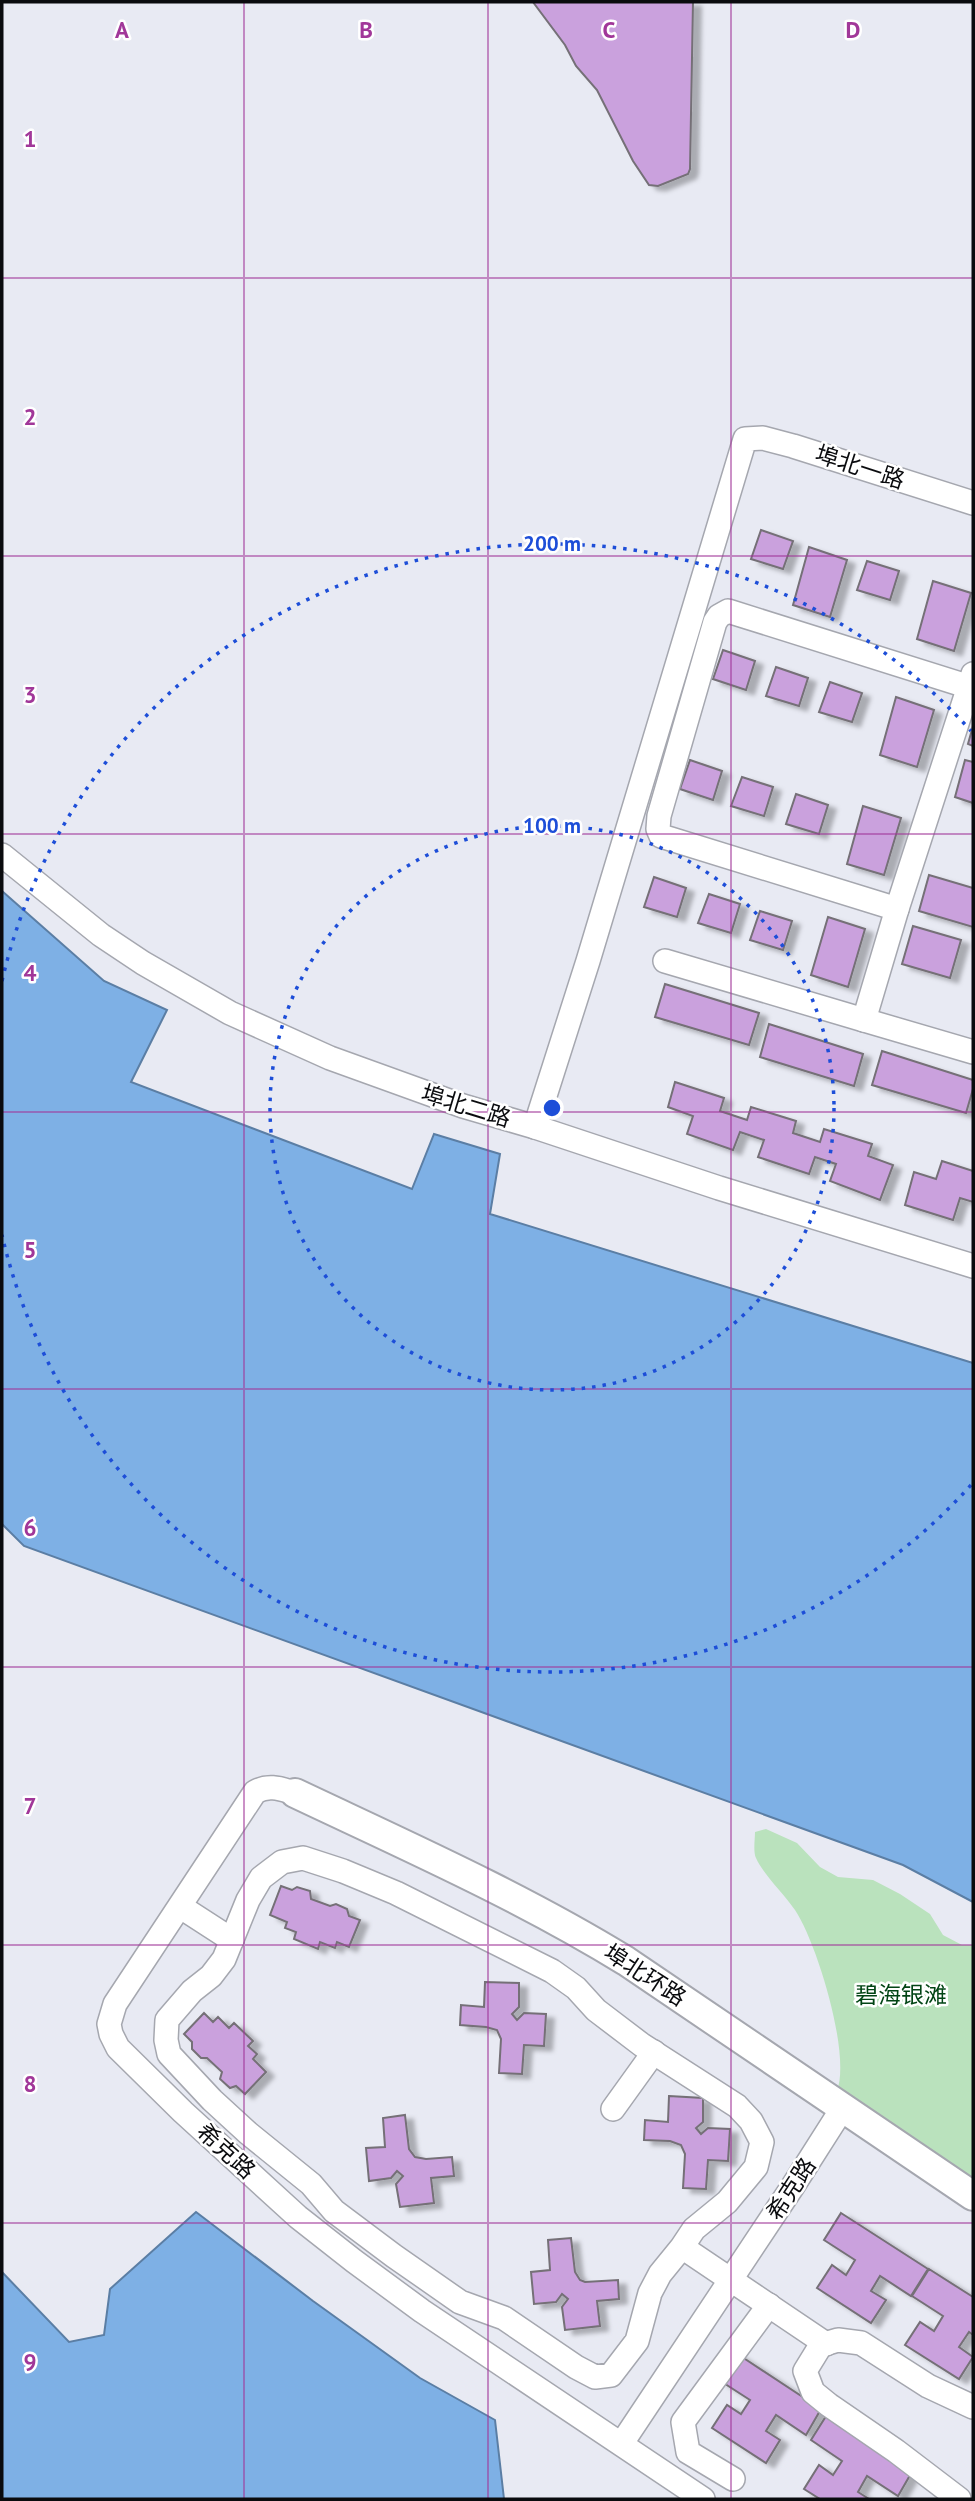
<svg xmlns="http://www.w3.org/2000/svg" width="975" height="2501" viewBox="0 0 975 2501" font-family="'PT Sans','Noto Sans SC',sans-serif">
<defs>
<filter id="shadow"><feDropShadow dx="8" dy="4.5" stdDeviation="2" flood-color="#0004"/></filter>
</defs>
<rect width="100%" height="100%" fill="#e8eaf3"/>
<path fill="#bae2bd" d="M 766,1829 L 797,1843 L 820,1867 L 838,1877 L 873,1880 L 900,1894 L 930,1914 L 943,1935 L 962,1945 L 973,1945 L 973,2178 L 837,2091 C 851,2054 817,1943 795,1910 C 785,1895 763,1874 756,1858 C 753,1852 755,1839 755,1832 Z"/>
<g fill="#7eb0e5" stroke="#5b7ea4" stroke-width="2">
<path d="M 2,891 L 104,981 L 167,1010 L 131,1082 L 412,1189 L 434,1134 L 500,1154 L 490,1214 L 973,1363 L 973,1902 L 903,1865 L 24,1546 L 2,1524 Z"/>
<path d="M 196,2212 L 313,2301 L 420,2378 L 495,2420 L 504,2499 L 2,2499 L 2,2272 L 69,2342 L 104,2335 L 110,2289 Z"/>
</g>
<g fill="#caa1dd" stroke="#757077" stroke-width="2" filter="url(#shadow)">
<path d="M 533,2 L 693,2 L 690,169 L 688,174 L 658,186 L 649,185 L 633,161 L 597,90 L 576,66 L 565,45 Z"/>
<path d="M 761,530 L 793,541 L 783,569 L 751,559 Z"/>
<path d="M 809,547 L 847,560 L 830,617 L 793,605 Z"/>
<path d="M 867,561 L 899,571 L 890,600 L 857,590 Z"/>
<path d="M 933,581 L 971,593 L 954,651 L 917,639 Z"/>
<path d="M 723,650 L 755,661 L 746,690 L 713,679 Z"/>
<path d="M 776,667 L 808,678 L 799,706 L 766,696 Z"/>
<path d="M 830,682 L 862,693 L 852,722 L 819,712 Z"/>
<path d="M 896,697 L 934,710 L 917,767 L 880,755 Z"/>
<path d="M 973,726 L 973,746 L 968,744 Z"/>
<path d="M 690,760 L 722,771 L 713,800 L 680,789 Z"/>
<path d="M 965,760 L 973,762 L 973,803 L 955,797 Z"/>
<path d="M 742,777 L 773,787 L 764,816 L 731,806 Z"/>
<path d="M 796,794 L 828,805 L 819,834 L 786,824 Z"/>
<path d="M 863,806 L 901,818 L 884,875 L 847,864 Z"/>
<path d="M 929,875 L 973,888 L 973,927 L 919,911 Z"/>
<path d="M 654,877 L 686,888 L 677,917 L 644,907 Z"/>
<path d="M 709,894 L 740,904 L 731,933 L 698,923 Z"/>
<path d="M 760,911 L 792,921 L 783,950 L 750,940 Z"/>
<path d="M 828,917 L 865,929 L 848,987 L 811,975 Z"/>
<path d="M 913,926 L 961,940 L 950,978 L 902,964 Z"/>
<path d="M 665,984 L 759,1013 L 749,1045 L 655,1017 Z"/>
<path d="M 769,1024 L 863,1054 L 854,1086 L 760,1057 Z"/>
<path d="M 882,1051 L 973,1080 L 973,1089 L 966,1113 L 872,1085 Z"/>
<path d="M 675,1082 L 724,1098 L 720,1111 L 747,1120 L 751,1107 L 796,1121 L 793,1133 L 820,1142 L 824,1129 L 872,1144 L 868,1156 L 893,1165 L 880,1200 L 830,1181 L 836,1164 L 815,1157 L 809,1174 L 758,1157 L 764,1140 L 740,1132 L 733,1150 L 687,1134 L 693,1116 L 668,1107 Z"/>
<path d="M 942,1161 L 973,1171 L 973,1202 L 960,1198 L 953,1220 L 905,1205 L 914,1172 L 936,1179 Z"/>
<path d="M 281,1886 L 292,1890 L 297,1887 L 310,1891 L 311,1899 L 330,1906 L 336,1904 L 347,1909 L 349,1916 L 360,1920 L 349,1947 L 337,1942 L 335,1948 L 320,1942 L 318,1949 L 294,1939 L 296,1932 L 285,1928 L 287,1922 L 270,1915 Z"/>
<path d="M 485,1982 L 519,1983 L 519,2007 L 512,2014 L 517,2020 L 524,2013 L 546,2014 L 544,2046 L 524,2045 L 522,2074 L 499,2073 L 501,2039 L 497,2030 L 486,2027 L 460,2025 L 461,2005 L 484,2007 Z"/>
<path d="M 204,2013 L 213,2022 L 218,2017 L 229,2028 L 234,2023 L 253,2041 L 248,2046 L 257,2054 L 253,2059 L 266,2072 L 245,2094 L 236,2086 L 230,2088 L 220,2079 L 222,2072 L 207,2058 L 201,2058 L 192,2049 L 192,2042 L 184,2034 Z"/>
<path d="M 669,2096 L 703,2098 L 703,2122 L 696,2128 L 701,2134 L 708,2128 L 730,2129 L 728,2161 L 708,2160 L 706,2189 L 683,2188 L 685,2154 L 681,2145 L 670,2141 L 644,2140 L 645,2120 L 668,2122 Z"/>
<path d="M 405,2115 L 409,2149 L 415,2157 L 426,2159 L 452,2157 L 454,2176 L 431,2178 L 434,2203 L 400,2207 L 396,2184 L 403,2176 L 397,2171 L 391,2178 L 369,2181 L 366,2148 L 385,2147 L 383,2118 Z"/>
<path d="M 841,2213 L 928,2269 L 911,2296 L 880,2276 L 871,2291 L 886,2300 L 871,2323 L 817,2288 L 832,2265 L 846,2275 L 855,2260 L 824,2240 Z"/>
<path d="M 571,2238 L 575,2272 L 580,2280 L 585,2282 L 618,2280 L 619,2299 L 597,2301 L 600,2326 L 565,2330 L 562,2307 L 568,2299 L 562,2294 L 556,2302 L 534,2304 L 531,2272 L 550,2270 L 548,2240 Z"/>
<path d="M 929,2269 L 973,2297 L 973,2335 L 969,2332 L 959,2347 L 973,2357 L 959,2379 L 905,2345 L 920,2322 L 934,2331 L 943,2316 L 912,2296 Z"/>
<path d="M 736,2353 L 821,2409 L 806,2435 L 776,2415 L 766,2431 L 780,2440 L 766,2463 L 712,2428 L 727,2405 L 741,2414 L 750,2400 L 719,2380 Z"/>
<path d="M 828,2413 L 913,2470 L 898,2496 L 867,2476 L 858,2492 L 869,2499 L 820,2499 L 804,2489 L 819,2465 L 833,2475 L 842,2461 L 811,2440 Z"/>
</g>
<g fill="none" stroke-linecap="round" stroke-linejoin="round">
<defs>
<g id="minor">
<path d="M 973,674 L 897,909 L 864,1020 L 973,1052"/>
<path d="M 2,855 L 101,935 L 143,963 L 230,1013 L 330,1058 L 463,1106 L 535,1127 L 719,1188 L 973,1266"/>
<path d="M 897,909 L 661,836 L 658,829 L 659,816 L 715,622 L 719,616 L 728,611 L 973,688"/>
<path d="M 665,961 L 864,1020"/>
<path d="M 535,1127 L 588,961 L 745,439 L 763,438 L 793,446 L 973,503"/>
<path d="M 295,1793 C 281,1789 269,1784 255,1792 L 115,2004 L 109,2024 L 111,2034 L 118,2048 L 183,2112 L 298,2217 L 354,2261 L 422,2311 L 703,2499"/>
<path d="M 181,1907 L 232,1940"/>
<path d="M 613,2109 L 654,2052"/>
<path d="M 682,2247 L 660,2274 L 650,2293 L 637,2341 L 611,2375 L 595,2377 L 576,2367 L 504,2318 L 460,2302 L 394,2256 L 334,2211 L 311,2184 L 248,2133 L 212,2100 L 169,2054 L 166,2040 L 167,2020 L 192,1991 L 211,1976 L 224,1959 L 248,1900 L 261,1878 L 282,1862 L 303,1858 L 343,1871 L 396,1893 L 552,1971 L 576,1988 L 596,2010 L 642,2045 L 737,2106 L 751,2121 L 762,2142 L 756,2167 L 727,2202 L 694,2229 L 682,2247 L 826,2344"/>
<path d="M 622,2443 L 793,2186 L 842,2109"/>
<path d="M 733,2479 L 688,2452 L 683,2422 L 769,2305"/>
<path d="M 959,2499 L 896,2451 L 829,2405 L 813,2392 L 805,2371 L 821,2345 L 838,2340 L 861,2343 L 928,2386 L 973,2407"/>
</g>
<path id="major" d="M 295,1793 C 407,1846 520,1896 626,1961 L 973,2196"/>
</defs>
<use href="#minor" stroke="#a5a7af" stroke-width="26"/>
<use href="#major" stroke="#a5a7af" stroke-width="32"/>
<use href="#minor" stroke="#fff" stroke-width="23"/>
<use href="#major" stroke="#fff" stroke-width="28"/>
</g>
<path fill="none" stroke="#a13799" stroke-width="2" stroke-opacity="0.55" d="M 244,2 L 244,2499M 488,2 L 488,2499M 731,2 L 731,2499M 2,278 L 973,278M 2,556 L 973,556M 2,834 L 973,834M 2,1112 L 973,1112M 2,1389 L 973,1389M 2,1667 L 973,1667M 2,1945 L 973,1945M 2,2223 L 973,2223"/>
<g fill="none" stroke="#1d4ed8" stroke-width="3.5" stroke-dasharray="3.5 7">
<circle cx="552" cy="1108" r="282"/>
<path d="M971 1485A564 564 0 0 1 2 1235M2 981A564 564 0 0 1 971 731"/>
</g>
<g text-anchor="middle" stroke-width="5" stroke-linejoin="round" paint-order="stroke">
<g font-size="23" fill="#0a0b0e" stroke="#fff">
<text transform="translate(860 467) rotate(18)" y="8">埠北一路</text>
<text transform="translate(466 1106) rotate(17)" y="8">埠北二路</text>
<text transform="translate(645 1975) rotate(33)" y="8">埠北环路</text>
<text transform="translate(226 2151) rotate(42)" y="8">希克路</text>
<text transform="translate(791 2189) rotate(-57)" y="8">希克路</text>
</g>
<g font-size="23" fill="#014414" stroke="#fff">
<text x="901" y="2003">碧海银滩</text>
</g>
</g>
<g font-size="23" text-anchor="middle" font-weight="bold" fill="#a13799" stroke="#fff" stroke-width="5" stroke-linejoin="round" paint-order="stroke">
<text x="122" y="38">A</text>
<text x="366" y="38">B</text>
<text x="609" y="38">C</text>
<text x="853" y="38">D</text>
<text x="30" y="147">1</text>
<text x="30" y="425">2</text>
<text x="30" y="703">3</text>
<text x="30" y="981">4</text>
<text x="30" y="1258">5</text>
<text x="30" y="1536">6</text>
<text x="30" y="1814">7</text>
<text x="30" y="2092">8</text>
<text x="30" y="2370">9</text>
</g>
<circle cx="552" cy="1108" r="10" fill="#1d4ed8" stroke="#fff" stroke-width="3.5"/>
<g font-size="21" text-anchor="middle" font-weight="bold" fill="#1d4ed8" stroke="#fff" stroke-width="5" stroke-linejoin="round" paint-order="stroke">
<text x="552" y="551">200 m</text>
<text x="552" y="833">100 m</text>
</g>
<rect width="975" height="2501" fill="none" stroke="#0a0b0e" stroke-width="7"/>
</svg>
